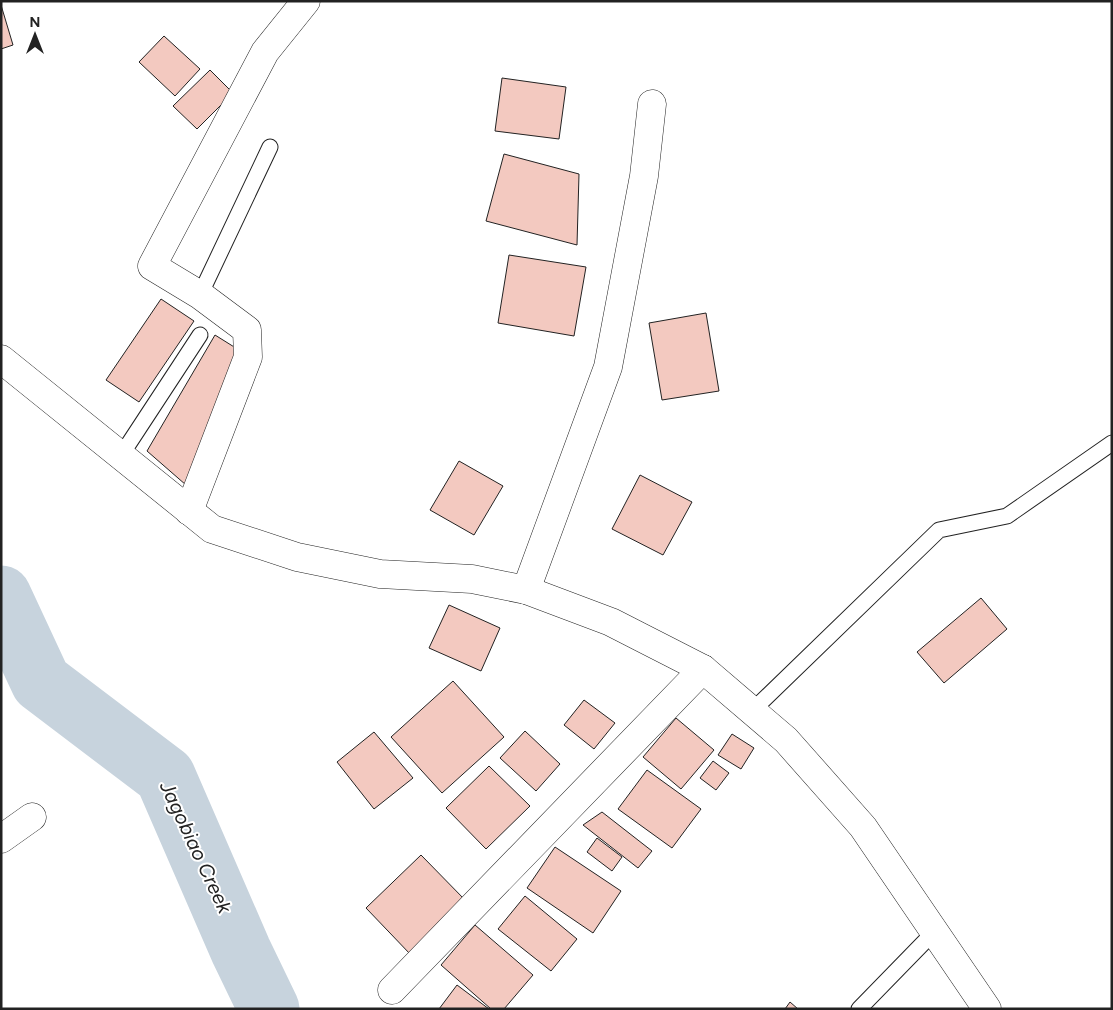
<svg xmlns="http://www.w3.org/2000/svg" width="1113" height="1010" viewBox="0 0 1113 1010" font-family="Figtree,sans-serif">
<rect width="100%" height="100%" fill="#fff"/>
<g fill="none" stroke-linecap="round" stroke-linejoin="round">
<path stroke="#c7d3dd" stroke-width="61" d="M 1,596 L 41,682 L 165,776 L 241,951 L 269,1009"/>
</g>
<g fill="#f3c9c0" stroke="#222">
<path d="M 1,5 L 13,45 L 1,49 Z"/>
<path d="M 164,36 L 200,69 L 175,96 L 139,62 Z"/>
<path d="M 210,70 L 233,93 L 197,129 L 173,106 Z"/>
<path d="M 502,78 L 566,87 L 559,139 L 495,131 Z"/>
<path d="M 504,154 L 579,174 L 577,245 L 486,221 Z"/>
<path d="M 509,255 L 586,267 L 574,336 L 498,323 Z"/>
<path d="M 161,299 L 194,321 L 139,402 L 106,380 Z"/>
<path d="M 706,313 L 719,391 L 662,400 L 649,323 Z"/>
<path d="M 215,335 L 239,350 L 186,485 L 147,451 Z"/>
<path d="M 459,461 L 503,486 L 474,535 L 430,510 Z"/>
<path d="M 640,475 L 692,502 L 663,555 L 612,529 Z"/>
<path d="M 981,598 L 1007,629 L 944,683 L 917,652 Z"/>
<path d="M 449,605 L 500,628 L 481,671 L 429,648 Z"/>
<path d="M 453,681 L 504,737 L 442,793 L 391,737 Z"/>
<path d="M 584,700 L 615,723 L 594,749 L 564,725 Z"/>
<path d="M 676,718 L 714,750 L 681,789 L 643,757 Z"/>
<path d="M 525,731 L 560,764 L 536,791 L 500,758 Z"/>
<path d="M 374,732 L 413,778 L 374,809 L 337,762 Z"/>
<path d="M 732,734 L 754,748 L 741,769 L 718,755 Z"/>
<path d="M 713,761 L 729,773 L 716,790 L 700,778 Z"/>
<path d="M 489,766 L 530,806 L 486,849 L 446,808 Z"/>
<path d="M 647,770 L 701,809 L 672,848 L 618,809 Z"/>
<path d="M 602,812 L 652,851 L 638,868 L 583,825 Z"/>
<path d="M 597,838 L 622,857 L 612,871 L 587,852 Z"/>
<path d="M 555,847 L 621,891 L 593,933 L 527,888 Z"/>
<path d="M 421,855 L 466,901 L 411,955 L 366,908 Z"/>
<path d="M 525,896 L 577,939 L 551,971 L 498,929 Z"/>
<path d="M 475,925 L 533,975 L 504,1009 L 491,1009 L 441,965 Z"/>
<path d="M 457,985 L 489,1009 L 439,1009 Z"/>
<path d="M 790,1002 L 798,1009 L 785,1009 Z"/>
</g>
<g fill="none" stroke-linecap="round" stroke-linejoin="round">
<defs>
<g id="service">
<path d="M 200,295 L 270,147"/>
<path d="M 122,454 L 200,335"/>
<path d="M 752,711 L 939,530 L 1007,516 L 1112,443"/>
<path d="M 859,1009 L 935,931"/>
</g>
<g id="minor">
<path d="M 189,511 L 248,357 L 247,330 L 200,295 L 152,266 L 265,52 L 306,1"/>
<path d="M 526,590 L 608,367 L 644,176 L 652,104"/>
<path d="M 1,839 L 32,817"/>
<path d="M 392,990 L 703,669"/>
</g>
<path id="tertiary" d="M 1,359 L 212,529 L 297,557 L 380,574 L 472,579 L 526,590 L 611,622 L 703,669 L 786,740 L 863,827 L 987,1009"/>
</defs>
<use href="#service" stroke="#222" stroke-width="17"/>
<use href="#minor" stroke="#222" stroke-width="29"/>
<use href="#tertiary" stroke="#222" stroke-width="29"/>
<use href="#service" stroke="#fff" stroke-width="15"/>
<use href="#minor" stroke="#fff" stroke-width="28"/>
<use href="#tertiary" stroke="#fff" stroke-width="28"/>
</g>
<g text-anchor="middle" stroke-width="4" stroke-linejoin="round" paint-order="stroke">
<g font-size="20" font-style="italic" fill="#222" stroke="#fff">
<text transform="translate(196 847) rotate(65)" y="7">Jagobiao Creek</text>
</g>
</g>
<rect width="1113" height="1010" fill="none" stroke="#222222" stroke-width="5"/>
<g transform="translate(35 35)" stroke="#ffffff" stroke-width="4" paint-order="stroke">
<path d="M0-4L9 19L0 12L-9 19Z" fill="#222222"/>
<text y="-8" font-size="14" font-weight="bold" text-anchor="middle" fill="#222222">N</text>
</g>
</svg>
